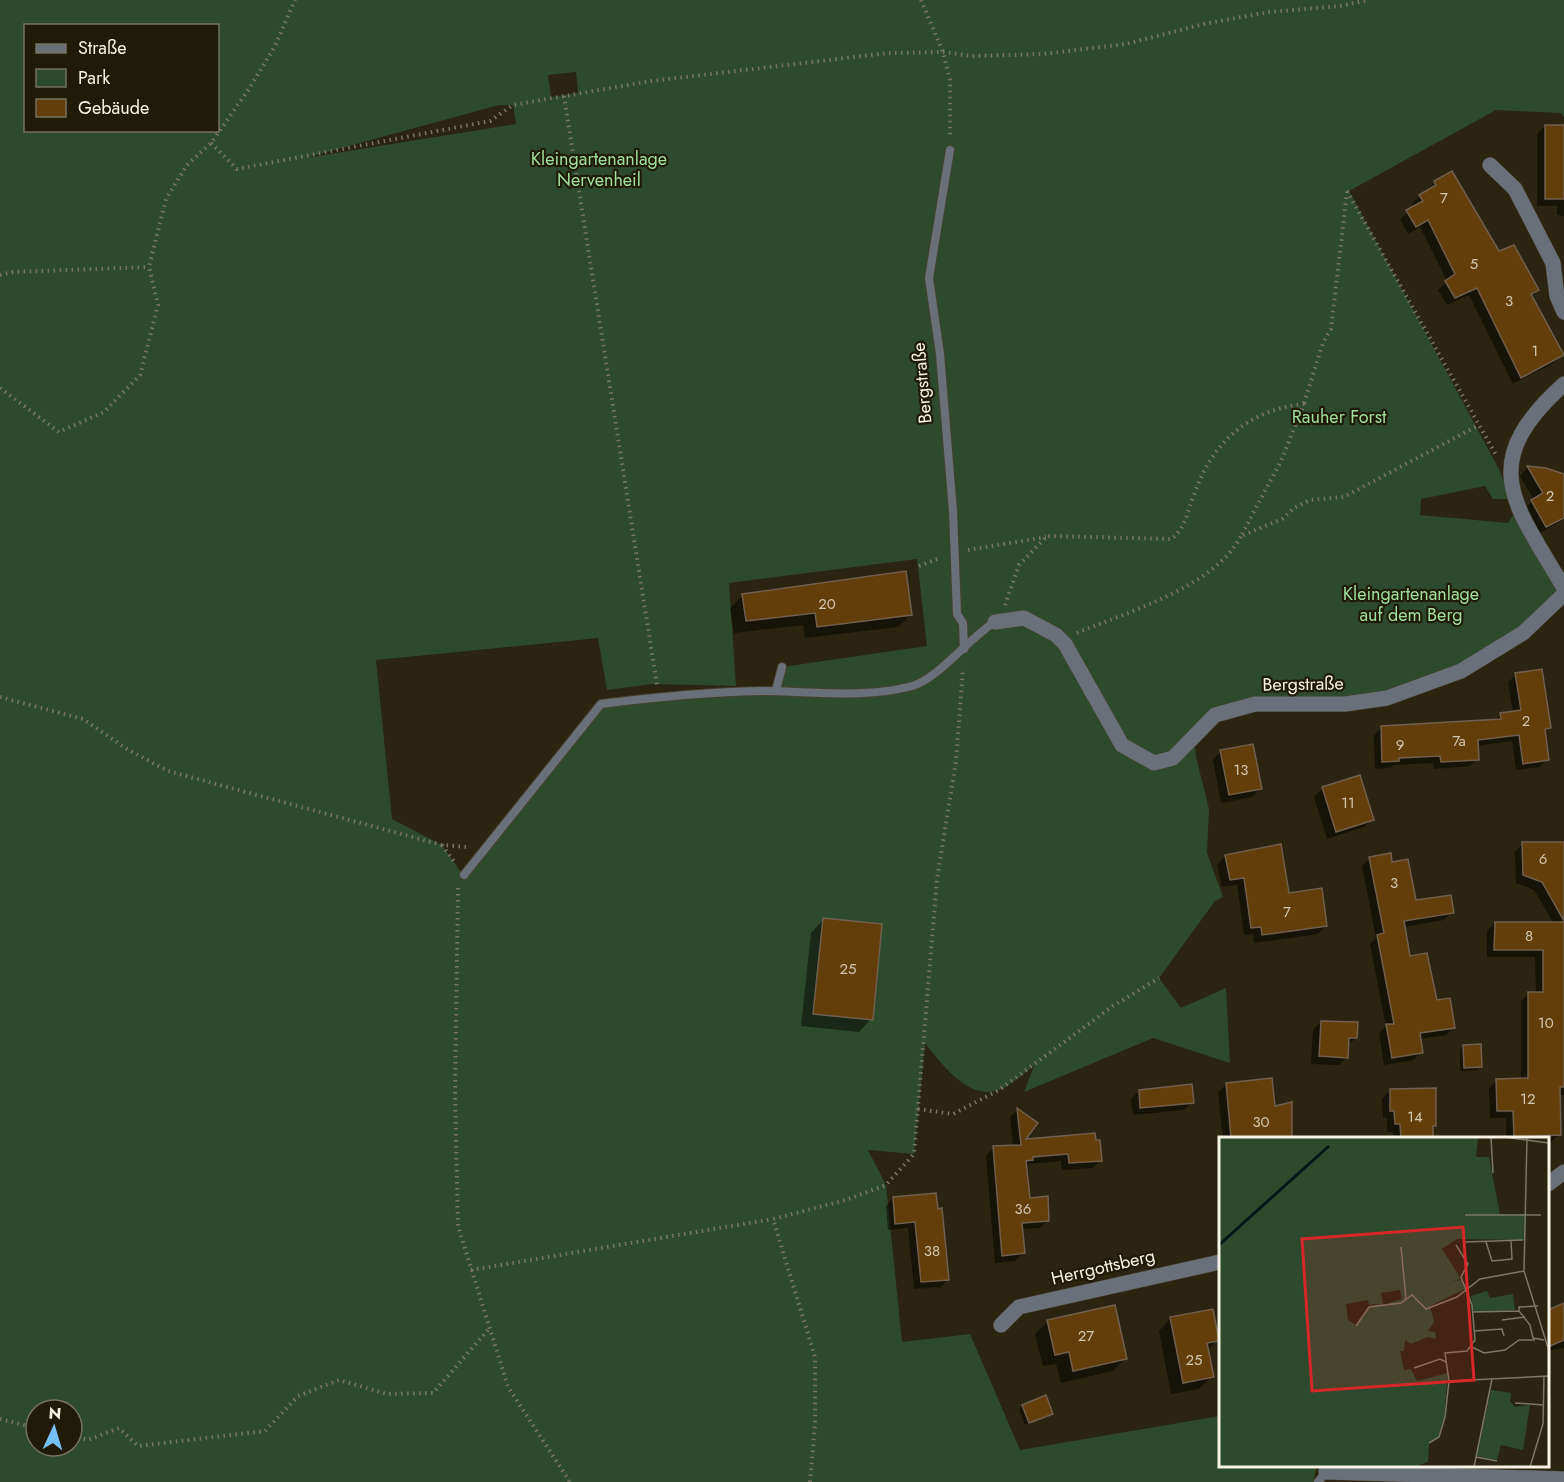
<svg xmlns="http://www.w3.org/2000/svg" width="1564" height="1482" viewBox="0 0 1564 1482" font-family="Jost,sans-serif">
<rect width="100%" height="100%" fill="#2a2410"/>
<path fill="#2e4a2c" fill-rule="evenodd" d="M 0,0 L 1564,0 L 1564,117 L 1561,113 L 1496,110 L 1349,191 L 1500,471 L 1510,499 L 1493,499 L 1485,486 L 1421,499 L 1420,515 L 1508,523 L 1517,509 L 1564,588 L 1523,633 L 1387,698 L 1255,704 L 1215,715 L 1194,736 L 1196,757 L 1209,809 L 1207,853 L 1223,897 L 1215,901 L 1159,978 L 1181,1008 L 1226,988 L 1230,1063 L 1153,1038 L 1024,1092 L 1034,1066 C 1024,1073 1011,1086 999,1090 C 968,1101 941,1063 925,1043 L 914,1154 L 868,1150 L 886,1185 L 902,1342 L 970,1334 L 1020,1450 L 1220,1416 L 1220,1466 L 1316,1466 L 1314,1482 L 0,1482 ZM 26,26 L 218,26 L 218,130 L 26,130 ZM 576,72 L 578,93 L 551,97 L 548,75 ZM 499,105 L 513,105 L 516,124 L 305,158 ZM 917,559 L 927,646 L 782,667 L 776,691 L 601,704 L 463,875 L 442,845 L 392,819 L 376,660 L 598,638 L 607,690 L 652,684 L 736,686 L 729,583 ZM 36,1410 L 72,1410 L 72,1446 L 36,1446 Z"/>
<g fill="#0007">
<path d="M 1545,126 L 1564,126 L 1564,216 L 1557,215 L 1557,206 L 1537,206 L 1537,134 Z"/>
<path d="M 1452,173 L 1498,253 L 1537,290 L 1531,296 L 1562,355 L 1554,363 L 1513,384 L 1469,295 L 1447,305 L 1438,290 L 1447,281 L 1420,227 L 1408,234 L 1400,219 L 1414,207 L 1412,203 L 1435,183 Z"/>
<path d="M 1527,468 L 1546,469 L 1564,476 L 1564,519 L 1538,534 L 1524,509 L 1534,500 L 1520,476 Z"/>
<path d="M 743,596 L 911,614 L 898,627 L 805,638 L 803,625 L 734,633 L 730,608 Z"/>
<path d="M 1516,675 L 1549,727 L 1544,733 L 1547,759 L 1540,767 L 1516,770 L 1512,741 L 1476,746 L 1477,759 L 1470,766 L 1434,769 L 1433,763 L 1394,765 L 1390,768 L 1375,769 L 1374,735 L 1381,728 L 1495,720 L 1501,715 L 1513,713 L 1508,682 Z"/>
<path d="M 1221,751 L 1260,789 L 1252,797 L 1221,803 L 1213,760 Z"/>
<path d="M 1359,777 L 1372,819 L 1364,827 L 1327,839 L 1314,797 L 1322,789 Z"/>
<path d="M 1523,844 L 1564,844 L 1564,1095 L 1558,1095 L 1559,1134 L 1551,1142 L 1548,1142 L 1548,1138 L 1506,1138 L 1506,1118 L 1490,1118 L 1489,1088 L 1497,1080 L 1521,1080 L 1521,1001 L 1529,993 L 1536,993 L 1535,957 L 1487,957 L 1487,931 L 1495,923 L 1554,924 L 1534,890 L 1516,883 L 1515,852 Z"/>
<path d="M 1225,857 L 1288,894 L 1326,926 L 1318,934 L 1254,943 L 1253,934 L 1244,935 L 1237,885 L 1222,887 L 1217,865 Z"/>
<path d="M 1370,859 L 1391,864 L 1415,902 L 1452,912 L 1444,920 L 1404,927 L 1409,958 L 1453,1028 L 1446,1035 L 1419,1039 L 1421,1053 L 1413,1060 L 1384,1065 L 1379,1033 L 1386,1026 L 1370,944 L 1376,938 L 1362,866 Z"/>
<path d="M 823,920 L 871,1019 L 859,1032 L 801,1026 L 811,933 Z"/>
<path d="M 1321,1022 L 1356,1038 L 1347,1046 L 1347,1057 L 1339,1065 L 1311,1064 L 1313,1030 Z"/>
<path d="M 1463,1046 L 1481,1066 L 1477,1070 L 1460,1071 L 1460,1050 Z"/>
<path d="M 1226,1084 L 1274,1107 L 1291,1104 L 1290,1138 L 1223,1138 L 1218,1093 Z"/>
<path d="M 1139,1091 L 1192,1102 L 1184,1110 L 1133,1115 L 1131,1099 Z"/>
<path d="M 1390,1091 L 1435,1126 L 1431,1129 L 1432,1138 L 1393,1138 L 1393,1132 L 1387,1132 L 1387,1118 L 1383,1118 L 1382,1099 Z"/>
<path d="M 1017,1110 L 1036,1123 L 1023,1141 L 1100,1161 L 1093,1168 L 1062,1170 L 1061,1161 L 1028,1164 L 1025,1167 L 1029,1200 L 1048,1220 L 1040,1228 L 1021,1229 L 1023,1253 L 1015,1261 L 995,1263 L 986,1156 L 993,1148 L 1013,1147 L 1010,1117 Z"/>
<path d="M 935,1194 L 948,1279 L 941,1287 L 914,1289 L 908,1228 L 888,1230 L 886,1206 L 893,1198 Z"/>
<path d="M 1557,1307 L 1564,1307 L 1564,1348 L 1548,1351 L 1548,1311 Z"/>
<path d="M 1171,1318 L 1217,1340 L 1207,1351 L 1212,1376 L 1199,1389 L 1171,1394 L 1159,1331 Z"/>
<path d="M 1048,1321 L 1125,1359 L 1113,1371 L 1061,1383 L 1056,1364 L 1043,1366 L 1035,1334 Z"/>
<path d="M 1023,1406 L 1051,1413 L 1025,1425 L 1019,1409 Z"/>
</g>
<g fill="#633d0a" stroke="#705f4e" stroke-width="1.5">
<rect x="1545" y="125" width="19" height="74"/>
<path d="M 1452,171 L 1499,251 L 1514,245 L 1539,290 L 1531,294 L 1564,355 L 1521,378 L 1477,288 L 1455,298 L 1445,281 L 1455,274 L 1428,220 L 1416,227 L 1406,210 L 1423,201 L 1419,195 L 1436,185 L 1434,181 Z"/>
<path d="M 1527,466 L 1546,468 L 1564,474 L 1564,518 L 1546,527 L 1531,500 L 1543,493 Z"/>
<path d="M 906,571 L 912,615 L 817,627 L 815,613 L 746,621 L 742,594 Z"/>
<path d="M 1542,669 L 1551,728 L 1545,729 L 1549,760 L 1523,764 L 1519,735 L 1478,740 L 1479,760 L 1441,762 L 1440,756 L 1399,758 L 1399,761 L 1382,762 L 1381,726 L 1501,719 L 1500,713 L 1521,710 L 1515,673 Z"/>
<path d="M 1253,744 L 1262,789 L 1229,795 L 1220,750 Z"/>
<path d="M 1360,775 L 1374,820 L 1336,832 L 1322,787 Z"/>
<path d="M 1522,842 L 1564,842 L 1564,921 L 1542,882 L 1523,875 Z"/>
<path d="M 1281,844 L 1289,893 L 1322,888 L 1327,926 L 1262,935 L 1261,927 L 1251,928 L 1244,878 L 1230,880 L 1225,855 Z"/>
<path d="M 1391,853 L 1392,862 L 1408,859 L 1416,900 L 1451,895 L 1454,913 L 1404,921 L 1410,956 L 1427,953 L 1437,1000 L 1450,998 L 1455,1028 L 1420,1033 L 1423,1053 L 1392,1058 L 1386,1024 L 1394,1024 L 1377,935 L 1384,933 L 1369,857 Z"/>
<path d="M 823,918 L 882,924 L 873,1020 L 813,1014 Z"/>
<path d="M 1495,922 L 1564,922 L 1564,1087 L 1560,1087 L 1561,1135 L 1514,1137 L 1513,1111 L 1497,1111 L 1496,1079 L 1528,1078 L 1528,992 L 1543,992 L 1543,950 L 1494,950 Z"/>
<path d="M 1321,1021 L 1358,1022 L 1357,1038 L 1349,1038 L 1348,1058 L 1319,1056 Z"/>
<path d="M 1481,1044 L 1482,1067 L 1464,1068 L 1463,1045 Z"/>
<path d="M 1272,1078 L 1275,1106 L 1292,1102 L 1292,1138 L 1231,1138 L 1226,1083 Z"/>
<path d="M 1192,1084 L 1194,1103 L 1140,1108 L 1139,1090 Z"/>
<path d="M 1436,1088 L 1436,1126 L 1433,1126 L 1433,1138 L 1401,1138 L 1400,1124 L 1395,1124 L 1394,1111 L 1390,1111 L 1390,1089 Z"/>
<path d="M 1017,1108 L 1038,1123 L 1026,1139 L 1095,1133 L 1096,1140 L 1100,1140 L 1102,1161 L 1069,1163 L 1068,1154 L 1033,1157 L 1033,1160 L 1026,1161 L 1030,1198 L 1048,1196 L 1049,1221 L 1022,1223 L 1025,1253 L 1002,1256 L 993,1146 L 1021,1145 Z"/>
<path d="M 936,1193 L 938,1209 L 942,1208 L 949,1280 L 921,1282 L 915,1222 L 895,1224 L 893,1197 Z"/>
<path d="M 1564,1303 L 1564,1340 L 1548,1347 L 1548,1310 Z"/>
<path d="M 1115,1305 L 1127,1359 L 1073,1371 L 1069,1352 L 1055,1355 L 1047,1320 Z"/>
<path d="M 1213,1309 L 1219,1341 L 1207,1343 L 1214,1377 L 1183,1383 L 1170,1317 Z"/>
<path d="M 1046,1395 L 1053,1414 L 1029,1423 L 1022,1405 Z"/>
</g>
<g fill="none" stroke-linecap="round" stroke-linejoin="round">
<defs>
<g id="service">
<path d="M 950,150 L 929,278 L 940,354 L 953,511 L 957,614 L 963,623 L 964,649"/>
<path d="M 776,691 L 782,667"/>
<path d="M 464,875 L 601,704 C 656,697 706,692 761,691 C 810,691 865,699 912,686 C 938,679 971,636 995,622"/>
<path d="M 1318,1482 L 1326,1472"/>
</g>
<g id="minor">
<path d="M 1490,165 L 1515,189 L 1553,263 L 1557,296 L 1564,312"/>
<path d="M 1564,384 C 1475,464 1514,503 1564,588"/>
<path d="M 995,622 L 1024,618 L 1056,635 L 1065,644 L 1122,745 L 1154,763 L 1173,758 L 1215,715 L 1255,704 L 1345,704 L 1387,698 L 1461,671 L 1523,633 L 1564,594"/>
<path d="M 1548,1184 L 1564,1172"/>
<path d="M 1001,1325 L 1019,1307 L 1220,1262"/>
<path d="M 1326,1472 L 1564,1479"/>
</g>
</defs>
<use href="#service" stroke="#47412e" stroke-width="10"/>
<use href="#minor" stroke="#47412e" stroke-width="16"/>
<g stroke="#7a7664" stroke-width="4" stroke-dasharray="1.5 4.5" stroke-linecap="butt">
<path d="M 921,0 L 943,52 L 950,80 L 950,138"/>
<path d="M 564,96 L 657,685"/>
<path d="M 211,143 L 237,169 L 490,121 L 513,105 L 651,81 L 888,53 L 943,52 L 972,56 L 1043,54 L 1126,44 L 1204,24 L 1269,12 L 1340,6 L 1368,0"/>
<path d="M 1347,191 L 1496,455"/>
<path d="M 0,275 L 13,272 L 149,267"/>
<path d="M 0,388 L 59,432 L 104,412 L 140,375 L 158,305 L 149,267 L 166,199 L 187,165 L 211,143 L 249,89 L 275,46 L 295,0"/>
<path d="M 1304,403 L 1323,343 L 1331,329 L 1347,192"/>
<path d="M 968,550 L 1046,537"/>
<path d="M 919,566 L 940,558"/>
<path d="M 1005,605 L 1019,565 L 1047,536 L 1172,539 C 1186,526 1187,513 1194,495 C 1212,442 1248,410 1304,404 L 1281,461 L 1241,536 L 1282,519 L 1294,508 L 1310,500 L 1344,497 L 1479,425"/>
<path d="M 1077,633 C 1127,612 1215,587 1241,536"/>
<path d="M 0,697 L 83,719 L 127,749 L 168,771 L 442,845 L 467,847"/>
<path d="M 442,845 L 456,864"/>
<path d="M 458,888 L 455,1093 L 458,1226 L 508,1387 L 570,1482"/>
<path d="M 918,1109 L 953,1114 L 999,1090 L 1113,1006 L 1159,978"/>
<path d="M 471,1270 L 773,1219"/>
<path d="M 0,1419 L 36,1428"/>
<path d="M 72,1436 L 88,1440 L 119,1428 L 138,1446 L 265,1431 L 298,1396 L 339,1380 L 387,1394 L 433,1393 L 489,1329"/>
<path d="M 810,1482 L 815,1425 L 815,1357 L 773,1219 L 846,1200 L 886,1185 L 914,1154 L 937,879 L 956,761 L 963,668"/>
</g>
<use href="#service" stroke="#6a7079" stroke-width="8"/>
<use href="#minor" stroke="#6a7079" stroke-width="15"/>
</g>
<g text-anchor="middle" stroke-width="4.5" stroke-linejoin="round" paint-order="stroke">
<g font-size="15" fill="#d2c6b0">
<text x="1444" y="203">7</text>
<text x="1474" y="269">5</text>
<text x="1509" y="306">3</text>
<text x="1535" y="356">1</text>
<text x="1550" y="501">2</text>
<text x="827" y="609">20</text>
<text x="1526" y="726">2</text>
<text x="1459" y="746">7a</text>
<text x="1400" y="750">9</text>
<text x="1241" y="775">13</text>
<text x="1348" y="808">11</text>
<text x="1543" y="864">6</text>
<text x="1394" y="888">3</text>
<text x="1287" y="917">7</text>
<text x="1529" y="941">8</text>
<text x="848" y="974">25</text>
<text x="1546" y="1028">10</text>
<text x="1528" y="1104">12</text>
<text x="1415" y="1122">14</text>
<text x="1261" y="1127">30</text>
<text x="1023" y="1214">36</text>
<text x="932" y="1256">38</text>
<text x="1086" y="1341">27</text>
<text x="1194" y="1365">25</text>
</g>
<g font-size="18" fill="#a0df9c" stroke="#201b06">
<text x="599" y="165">Kleingartenanlage<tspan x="599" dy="21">Nervenheil</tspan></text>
<text x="1339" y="423">Rauher Forst</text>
<text x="1411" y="600">Kleingartenanlage<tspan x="1411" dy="21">auf dem Berg</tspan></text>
</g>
<g font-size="18" fill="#f7f4e7" stroke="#201b06">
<text transform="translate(922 383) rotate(-95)" y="6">Bergstraße</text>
<text transform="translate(1303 684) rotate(-1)" y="6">Bergstraße</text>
<text transform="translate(1103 1267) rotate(-13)" y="6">Herrgottsberg</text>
</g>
</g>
<g transform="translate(1219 1137)">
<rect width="330" height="330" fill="#2a2410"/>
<path d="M 0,0 L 259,0 L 257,20 L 270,20 L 281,77 L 306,77 L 305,103 L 238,102 L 223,112 L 242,142 L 233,144 L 243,143 L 248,151 L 211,169 L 215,185 L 209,194 L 216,195 L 217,202 L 209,200 L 192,207 L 186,203 L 185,214 L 181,214 L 185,233 L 192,232 L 198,244 L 229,236 L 225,280 L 219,300 L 210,305 L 209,325 L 195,330 L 0,330 ZM 181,153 L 183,162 L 164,168 L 162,156 ZM 149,163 L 150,168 L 160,167 L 150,170 L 137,188 L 129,183 L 127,167 ZM 268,154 L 271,161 L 294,157 L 296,173 L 255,175 L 252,159 ZM 272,253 L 292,256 L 291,264 L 296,270 L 311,268 L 304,313 L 282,308 L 278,323 L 258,319 Z" fill="#2e4a2c" fill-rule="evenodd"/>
<path fill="none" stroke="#00171a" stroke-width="3" d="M 0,108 L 110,9"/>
<path fill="none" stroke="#7c7766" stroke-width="1.5" d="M 272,0 L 274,36M 285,0 L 330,6M 308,0 L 305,134 L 330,214M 246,78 L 322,78M 246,105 L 304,103M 267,105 L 273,124 L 293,122 L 292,104M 182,110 L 187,162M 319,169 L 300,170 L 300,174 L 311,188 L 314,201 L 325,203M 254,175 L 300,174M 283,183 L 306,180M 137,189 L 150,170 L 182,166 L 193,158 L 207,172 L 238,160 L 261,142 L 305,134M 255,194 L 283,192 L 285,199M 253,210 L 265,216 L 286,213 L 300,203 L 316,203M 195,231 L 221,222 L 227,225M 230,244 L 330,239M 296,266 L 325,268M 210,306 L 220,300 L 226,280 L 230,244 L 226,216 L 248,214 L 256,203 L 253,168 L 242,140 L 249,127 L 237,108M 257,320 L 278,324M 255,330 L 273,242M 311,330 L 324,287 L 325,240"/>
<path fill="#d62828" fill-opacity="0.15" stroke="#d62828" stroke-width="3" d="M 244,90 L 255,243 L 93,254 L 83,102 Z"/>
<rect width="330" height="330" fill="none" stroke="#f7f4e7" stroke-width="3"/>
</g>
<rect x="24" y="24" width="195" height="108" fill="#201b06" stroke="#767260" stroke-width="1.5"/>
<rect x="36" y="44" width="30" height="9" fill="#6a7079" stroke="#767260" stroke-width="1.5"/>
<text x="78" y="54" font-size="18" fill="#f7f4e7">Straße</text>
<rect x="36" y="69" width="30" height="18" fill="#2e4a2c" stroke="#767260" stroke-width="1.5"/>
<text x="78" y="84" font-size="18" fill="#f7f4e7">Park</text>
<rect x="36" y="99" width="30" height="18" fill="#633d0a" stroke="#767260" stroke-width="1.5"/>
<text x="78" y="114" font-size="18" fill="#f7f4e7">Gebäude</text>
<g transform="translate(54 1428) rotate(4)"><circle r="28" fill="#201b06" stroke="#767260" stroke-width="1.5"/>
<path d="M0-4.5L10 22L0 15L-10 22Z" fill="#75c0f6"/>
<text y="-9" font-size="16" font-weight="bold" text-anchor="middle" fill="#f7f4e7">N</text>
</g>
</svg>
